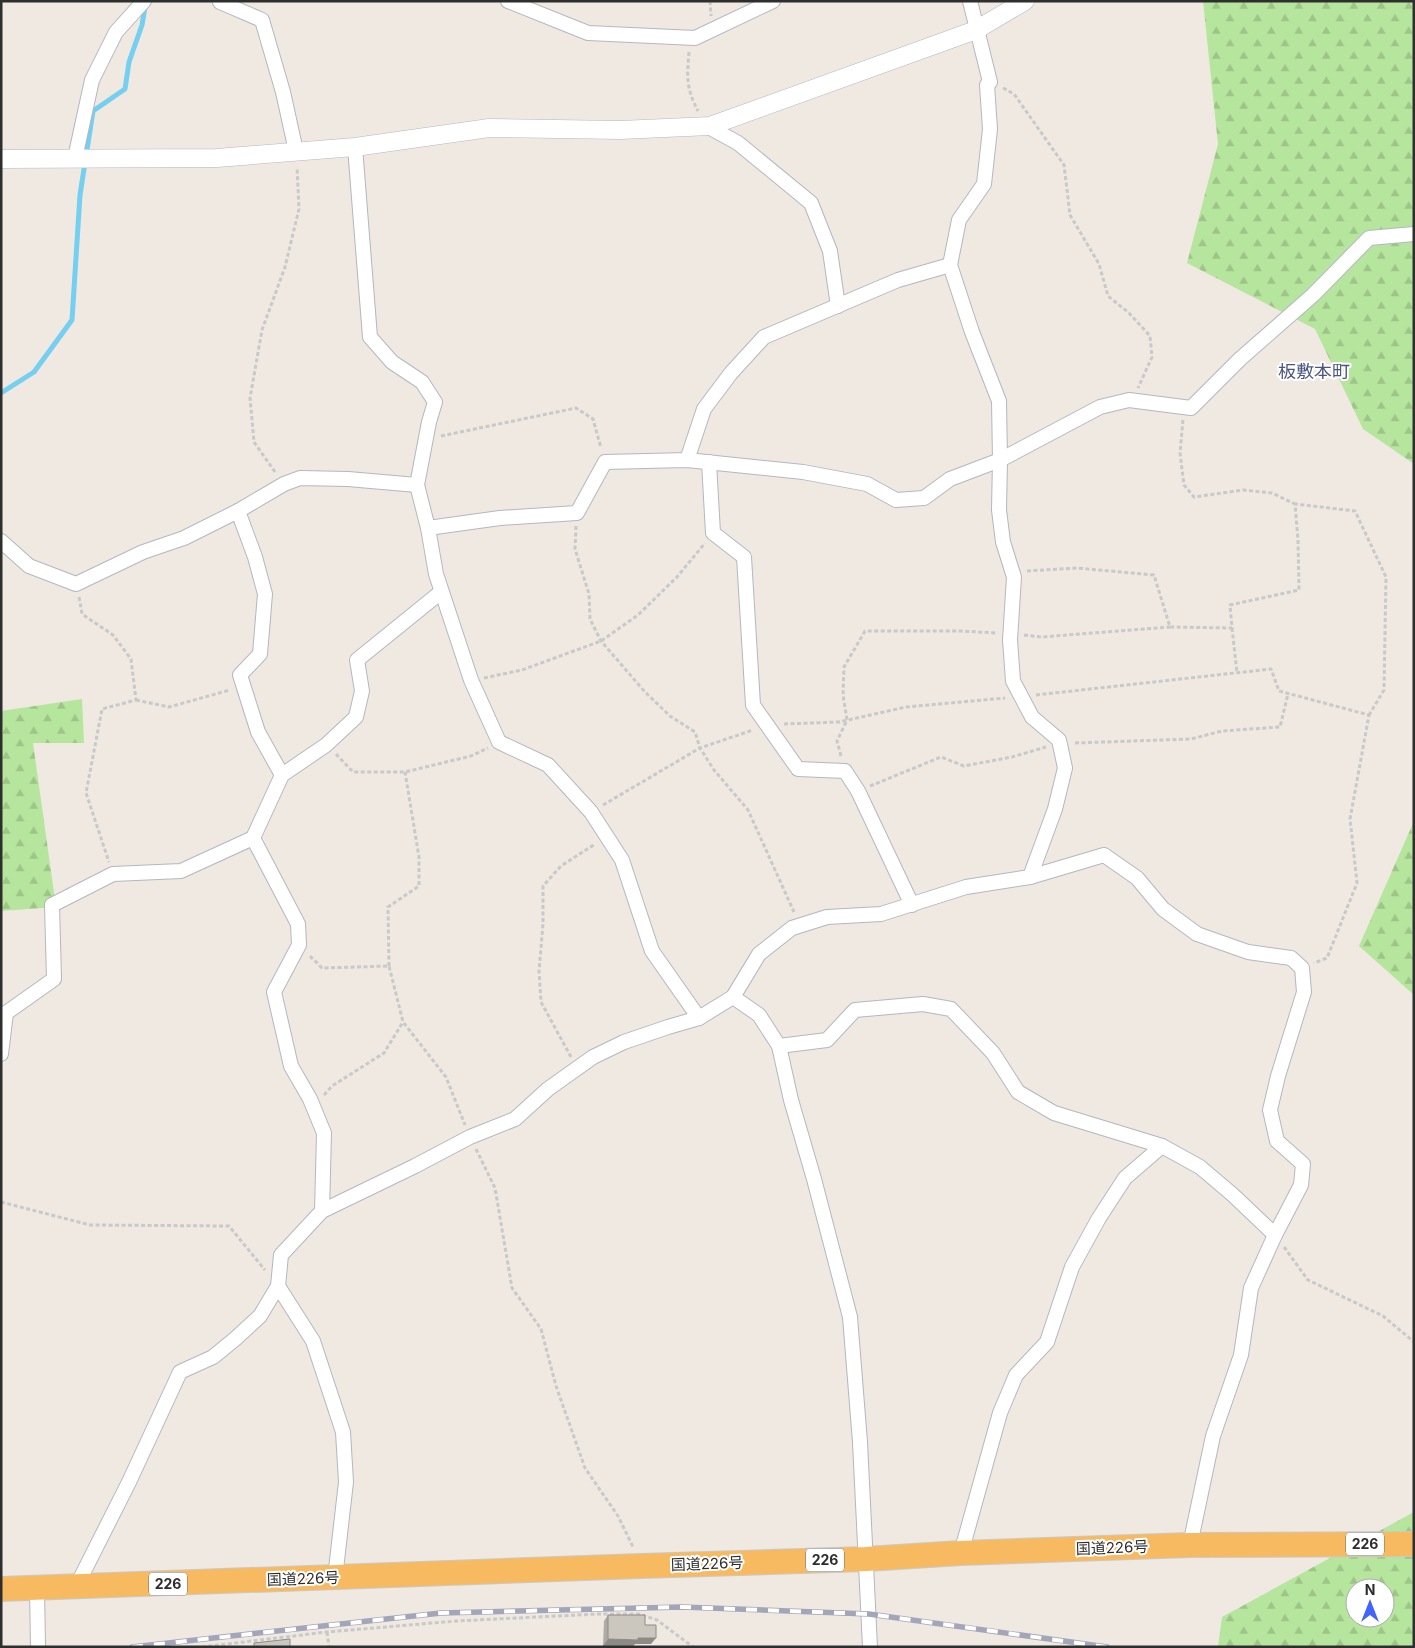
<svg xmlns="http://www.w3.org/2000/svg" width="1415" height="1648" viewBox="0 0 1415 1648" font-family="Inter,'Noto Sans JP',sans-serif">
<defs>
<pattern id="forest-firs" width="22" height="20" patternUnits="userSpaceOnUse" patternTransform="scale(1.25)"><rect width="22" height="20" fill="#b6e59e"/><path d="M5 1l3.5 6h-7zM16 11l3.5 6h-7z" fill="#9dc588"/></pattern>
</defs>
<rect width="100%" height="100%" fill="#efe9e1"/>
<g fill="url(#forest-firs)" fill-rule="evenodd">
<path d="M 1203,1 L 1414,1 L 1414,464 L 1363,429 L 1315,329 L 1187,263 L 1218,144 Z"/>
<path d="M 82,699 L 84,743 L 33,743 L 56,907 L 1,911 L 1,711 Z"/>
<path d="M 1414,821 L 1414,995 L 1359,946 Z"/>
<path d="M 1414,1512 L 1414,1647 L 1218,1647 L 1222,1617 ZM 1355,1588 L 1385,1588 L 1385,1618 L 1355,1618 Z"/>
</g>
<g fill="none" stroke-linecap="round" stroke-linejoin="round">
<path stroke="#75cff0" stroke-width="5" d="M 1,393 L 34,372 L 72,320 L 80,195 L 93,111 L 125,89 L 129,62 L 142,25 L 145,7"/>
<defs>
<g id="minor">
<path d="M 508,1 L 588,33 L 695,38 L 773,1"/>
<path d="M 220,2 L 262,20 L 283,92 L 296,151"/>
<path d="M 705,125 L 738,143 L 811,203 L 830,251 L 838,306"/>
<path d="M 355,147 L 370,337 L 392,362 L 422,382 L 435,402 L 429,422 L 417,485 L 428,528 L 436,574 L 471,680 L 499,742 L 548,765 L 591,812 L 622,860 L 652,951 L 699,1018"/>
<path d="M 75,158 L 92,80 L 116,32 L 144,1"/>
<path d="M 687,460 L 704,409 L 731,373 L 764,337 L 898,280 L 950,265"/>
<path d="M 709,462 L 713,533 L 744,557 L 753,705 L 798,769 L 845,771 L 858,791 L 912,905"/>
<path d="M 238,511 L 255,557 L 265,594 L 260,654 L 240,675 L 258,732 L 282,775"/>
<path d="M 428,528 L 500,518 L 577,513 L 605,462 L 687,460 L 803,472 L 867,484 L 896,500 L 924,498 L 950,479 L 1000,460 L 1100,407 L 1129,400 L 1191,408 L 1240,359 L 1313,295 L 1369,238 L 1414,234"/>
<path d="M 1,541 L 29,566 L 76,584 L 143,552 L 184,538 L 238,511 L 284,484 L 300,478 L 348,479 L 417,485"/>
<path d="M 1030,877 L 1104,855 L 1137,878 L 1163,909 L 1197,934 L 1248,952 L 1291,958 L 1302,968 L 1304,992 L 1278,1076 L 1270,1110 L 1277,1141 L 1303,1164 L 1301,1185 L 1275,1235 L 1251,1288 L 1241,1355 L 1213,1436 L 1190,1545"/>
<path d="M 733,997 L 759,1015 L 779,1046 L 791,1100 L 814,1179 L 850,1317 L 860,1442 L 870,1647"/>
<path d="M 779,1046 L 827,1040 L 855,1010 L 923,1004 L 951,1009 L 993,1053 L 1018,1092 L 1054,1113 L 1162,1146 L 1200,1167 L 1233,1195 L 1275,1235"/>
<path d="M 1,1054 L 6,1013 L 54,979 L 52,905 L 113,874 L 181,871 L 253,838"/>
<path d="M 322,1211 L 324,1133 L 310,1099 L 291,1066 L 274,992 L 299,945 L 298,924 L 253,838 L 282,775 L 326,745 L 356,717 L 362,691 L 357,660 L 441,592"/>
<path d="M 278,1286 L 313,1341 L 343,1432 L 346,1482 L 335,1578"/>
<path d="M 961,1553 L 1000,1413 L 1016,1375 L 1047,1342 L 1072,1267 L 1099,1218 L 1125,1178 L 1162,1146"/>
<path d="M 76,1587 L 129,1482 L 180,1372 L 213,1357 L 235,1339 L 260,1316 L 278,1286 L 281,1255 L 322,1211 L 415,1166 L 470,1137 L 515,1119 L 548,1089 L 593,1057 L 624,1042 L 668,1027 L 699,1018 L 733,997 L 759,954 L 792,928 L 827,917 L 881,914 L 966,887 L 1030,877 L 1055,809 L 1065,768 L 1059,740 L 1032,717 L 1013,681 L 1010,640 L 1014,577 L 1003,542 L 999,510 L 1000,460 L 999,401 L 972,332 L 950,265 L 959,220 L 984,184 L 990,129 L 987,85 L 990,82 L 970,1"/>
<path d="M 37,1588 L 38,1647"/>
</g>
<path id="tertiary" d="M 1,159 L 217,158 L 355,147 L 489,128 L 620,130 L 710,126 L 976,30 L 1025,1"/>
<path id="trunk" d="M 1,1589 L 641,1566 L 866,1559 L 961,1553 L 1190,1545 L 1414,1544"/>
</defs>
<use href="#minor" stroke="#b4b7c1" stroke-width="16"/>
<use href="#tertiary" stroke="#b4b7c1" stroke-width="19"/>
<use href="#trunk" stroke="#c9c9c9" stroke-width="26"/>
<g stroke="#c9c9c9" stroke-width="3" stroke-dasharray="4 2.5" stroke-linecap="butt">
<path d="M 710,1 L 711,16"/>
<path d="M 689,52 C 687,77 686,88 698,111"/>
<path d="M 1003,88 L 1014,94 L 1064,165 L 1070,215 L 1099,264 L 1108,296 L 1129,313 L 1150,336 L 1152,357 L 1138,388"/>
<path d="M 1183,420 L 1180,453 L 1184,485 L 1194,497 L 1243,490 L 1272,493 L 1295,504"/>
<path d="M 441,436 L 576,408 L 593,419 L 601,448"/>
<path d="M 275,472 L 254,442 L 250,398 L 262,330 L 285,267 L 299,209 L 297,167"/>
<path d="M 576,526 L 575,549 L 589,594 L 590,619 L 601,641 L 645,692 L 670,716 L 695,732 L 700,748 L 714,770 L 748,810 L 794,912"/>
<path d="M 1027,571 L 1077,568 L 1154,575 L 1170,627 L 1232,628 L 1230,605 L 1299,590 L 1298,540 L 1295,504 L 1355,511 L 1386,577 L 1384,690 L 1369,715"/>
<path d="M 79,597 L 82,614 L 113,635 L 131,659 L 136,700 L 102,709 L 86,793 L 109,862"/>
<path d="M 1232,628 L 1237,673"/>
<path d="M 1024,635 L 1042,637 L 1170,627"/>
<path d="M 484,678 L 522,670 L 601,641 L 638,615 L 677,577 L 705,543"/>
<path d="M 1036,695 L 1271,669 L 1279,691 L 1369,715 L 1350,819 L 1357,883 L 1327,958 L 1314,963"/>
<path d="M 136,700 L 169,707 L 230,690"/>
<path d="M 784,724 L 839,722 L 906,707 L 1005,698"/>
<path d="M 1075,743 L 1191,739 L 1222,731 L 1280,727 L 1288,694"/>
<path d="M 336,754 L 353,772 L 405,772 L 471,756 L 488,748"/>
<path d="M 841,756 L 837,741 L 847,720 L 843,695 L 844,667 L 865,631 L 961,631 L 997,633"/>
<path d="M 870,786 L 941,757 L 964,766 L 1012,757 L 1046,747"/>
<path d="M 603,805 L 700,748 L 753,730"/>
<path d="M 310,956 L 322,968 L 389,966 L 403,1022 L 446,1077 L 465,1125"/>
<path d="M 389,966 L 388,907 L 419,886 L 419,857 L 405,772"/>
<path d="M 571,1057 L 541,1002 L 539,971 L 543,924 L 543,886 L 561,866 L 595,844"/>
<path d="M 324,1095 L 332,1086 L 384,1053 L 403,1022"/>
<path d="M 476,1149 L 495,1188 L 512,1288 L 541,1329 L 556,1386 L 585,1468 L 618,1516 L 633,1547"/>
<path d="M 1,1202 L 90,1225 L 229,1226 L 265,1270"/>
<path d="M 1284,1247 L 1308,1280 L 1383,1316 L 1414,1342"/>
<path d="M 327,1632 L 329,1647"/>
<path d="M 202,1647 L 327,1632 L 456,1621 L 598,1614 L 639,1614 L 657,1620 L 693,1647"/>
</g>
<use href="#minor" stroke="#fff" stroke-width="14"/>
<use href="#tertiary" stroke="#fff" stroke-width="18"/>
<use href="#trunk" stroke="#f8ba60" stroke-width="24"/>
<defs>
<path id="rail" d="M 132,1647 L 441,1613 L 682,1607 L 869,1614 L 1107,1647"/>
</defs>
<use href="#rail" stroke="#a3a6b8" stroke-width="5.5"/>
<use href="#rail" stroke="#fff" stroke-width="4" stroke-dasharray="11" stroke-linecap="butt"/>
</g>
<path fill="#afaba4" d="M 608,1615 L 651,1644 L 635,1644 L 633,1646 L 603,1646 L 604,1621 Z"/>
<path fill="#8e8b86" d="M 638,1638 L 656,1638 L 651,1644 L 635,1644 L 633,1646 L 603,1646 L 608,1639 Z"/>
<g fill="#cbc7bf" stroke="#8e8b86">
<path d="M 608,1615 L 645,1615 L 645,1625 L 656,1625 L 656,1638 L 638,1638 L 638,1640 L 608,1639 Z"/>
<path d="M 290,1639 L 290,1647 L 254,1647 L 254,1643 Z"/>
</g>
<g text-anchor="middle" stroke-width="4" stroke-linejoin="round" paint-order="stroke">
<g fill="#fff" stroke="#6d6d6d" stroke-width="1">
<rect x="1346" y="1532.5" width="38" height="23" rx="4"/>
<rect x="806" y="1548.5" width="38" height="23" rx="4"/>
<rect x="149" y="1572.5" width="38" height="23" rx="4"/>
</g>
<g font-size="14" font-weight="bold" fill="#2e2e2e">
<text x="1365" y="1549">226</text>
<text x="825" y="1565">226</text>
<text x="168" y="1589">226</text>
</g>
<g font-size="15" fill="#2e2e2e" stroke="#fff">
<text transform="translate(1112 1548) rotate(-2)" y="5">国道226号</text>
<text transform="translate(707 1564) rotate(-2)" y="5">国道226号</text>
<text transform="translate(303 1579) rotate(-2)" y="5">国道226号</text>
</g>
<g font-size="18" fill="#4d5680" stroke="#fff">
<text x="1314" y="378">板敷本町</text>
</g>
</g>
<rect width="1415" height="1648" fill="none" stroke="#2e2e2e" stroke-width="5"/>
<g transform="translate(1370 1603)"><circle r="24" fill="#ffffff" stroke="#ababab"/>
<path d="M0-4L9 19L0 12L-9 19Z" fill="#4264fb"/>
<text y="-8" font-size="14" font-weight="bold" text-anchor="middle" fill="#2e2e2e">N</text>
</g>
</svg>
